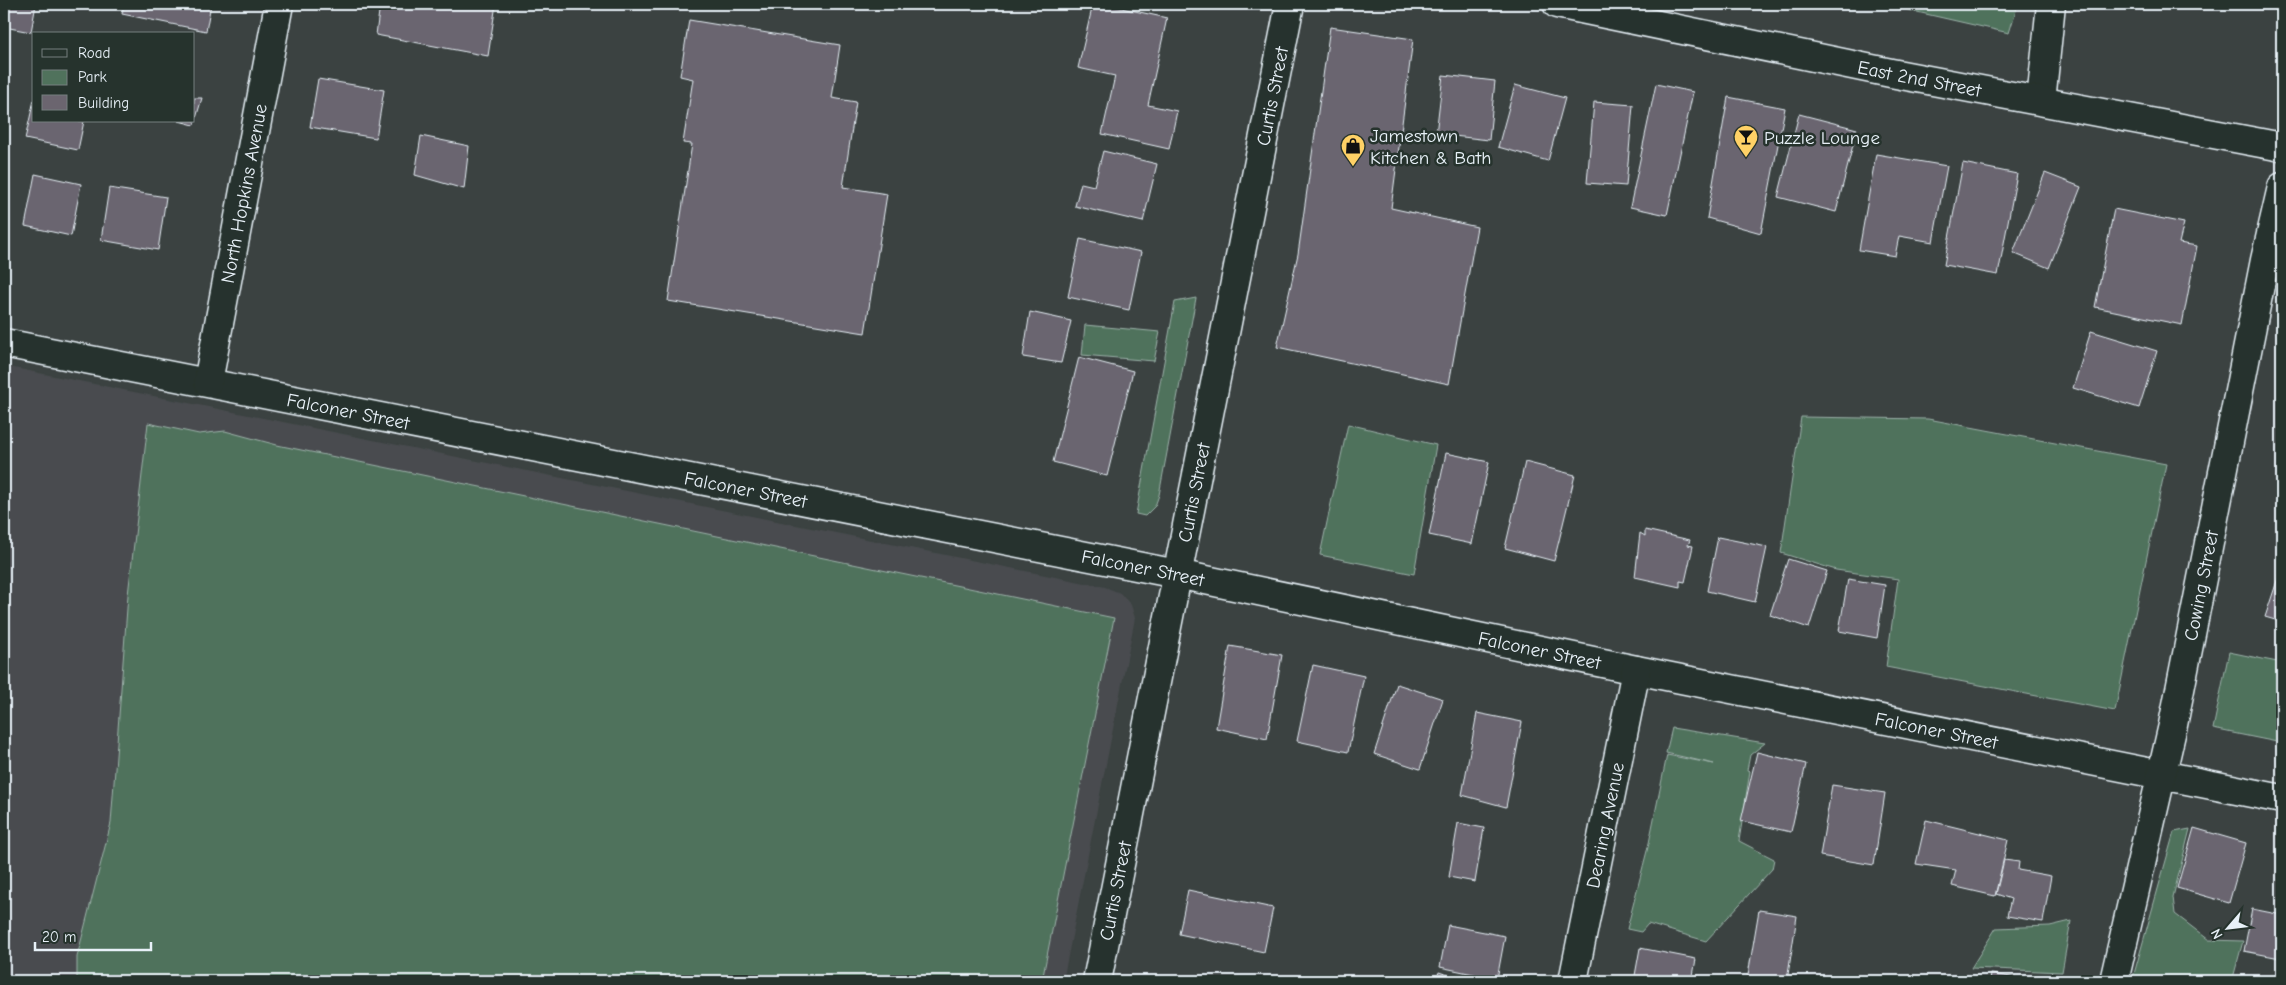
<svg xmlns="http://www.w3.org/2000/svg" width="2286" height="985" viewBox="0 0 2286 985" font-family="'Comic Neue',sans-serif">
<rect width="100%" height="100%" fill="#3b4241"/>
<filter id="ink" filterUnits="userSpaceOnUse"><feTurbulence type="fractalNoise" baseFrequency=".02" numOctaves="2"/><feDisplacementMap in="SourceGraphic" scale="10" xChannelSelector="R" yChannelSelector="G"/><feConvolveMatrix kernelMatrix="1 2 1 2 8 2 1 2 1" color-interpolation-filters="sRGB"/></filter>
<g filter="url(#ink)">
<path fill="#494c4f" d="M 4,366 L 1105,587 L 1120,593 L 1131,605 L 1135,618 L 1063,981 L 4,981 Z"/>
<g fill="#50725c" stroke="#9cb2aa">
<path d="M 1882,4 L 2018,4 L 2009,33 Z"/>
<path d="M 1196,298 L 1159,495 L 1155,506 L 1145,516 L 1136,514 L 1175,302 Z"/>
<path d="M 1085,325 L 1160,332 L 1154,361 L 1082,355 Z"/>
<path d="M 1801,417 L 1928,419 L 2166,464 L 2115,711 L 1886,667 L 1898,579 L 1836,570 L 1781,553 Z"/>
<path d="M 148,423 L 199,434 L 225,431 L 277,445 L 1114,618 L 1042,981 L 77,981 L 77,957 L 111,823 L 128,595 Z"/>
<path d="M 1348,424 L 1436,445 L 1414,574 L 1320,555 Z"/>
<path d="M 2229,652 L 2282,663 L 2282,743 L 2213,729 Z"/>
<path d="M 1672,728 L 1765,743 L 1750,755 L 1747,770 L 1750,771 L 1739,841 L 1774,859 L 1772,869 L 1706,941 L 1648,924 L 1641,932 L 1627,929 L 1649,843 L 1667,755 L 1714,764 L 1666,753 Z"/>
<path d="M 2190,829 L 2173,897 L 2175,914 L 2209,940 L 2243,941 L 2233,978 L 2251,981 L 2132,981 L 2174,832 Z"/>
<path d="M 2071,921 L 2062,972 L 1971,968 L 1996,928 L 2050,926 Z"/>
</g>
<g fill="#6b656f" stroke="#e8f1f8">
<path d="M 4,4 L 36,4 L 31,32 L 4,27 Z"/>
<path d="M 124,4 L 211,4 L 206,31 L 122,14 Z"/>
<path d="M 380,4 L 420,4 L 434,7 L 435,4 L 496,4 L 488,56 L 376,35 Z"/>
<path d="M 1093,4 L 1103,4 L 1167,18 L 1148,105 L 1177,111 L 1169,149 L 1102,134 L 1115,76 L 1078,68 Z"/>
<path d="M 689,20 L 840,45 L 832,98 L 856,102 L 843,187 L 887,194 L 865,333 L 668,301 L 692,144 L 683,143 L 693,79 L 680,76 Z"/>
<path d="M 1330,27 L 1413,39 L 1391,208 L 1477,227 L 1449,384 L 1277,347 L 1298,254 Z"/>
<path d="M 1443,75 L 1495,81 L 1489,140 L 1436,134 Z"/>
<path d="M 318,79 L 384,90 L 376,138 L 310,127 Z"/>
<path d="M 1656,84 L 1693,92 L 1667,215 L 1630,207 Z"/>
<path d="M 1515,85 L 1565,98 L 1548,161 L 1498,147 Z"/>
<path d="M 1728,97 L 1785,108 L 1761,233 L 1707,218 Z"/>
<path d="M 194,98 L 202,98 L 194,125 L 179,121 L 194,121 Z"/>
<path d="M 34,100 L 34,121 L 84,121 L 78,150 L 25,139 Z"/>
<path d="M 1594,102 L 1633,105 L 1626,186 L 1587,183 Z"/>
<path d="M 1799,114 L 1857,129 L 1836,212 L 1778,197 Z"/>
<path d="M 421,136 L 469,146 L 464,189 L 415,175 Z"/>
<path d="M 1103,151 L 1157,164 L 1143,222 L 1075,206 L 1081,183 L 1094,186 Z"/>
<path d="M 1876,154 L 1947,166 L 1933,242 L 1899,236 L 1895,256 L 1859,250 Z"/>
<path d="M 1963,163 L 2017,174 L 1998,275 L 1944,265 Z"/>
<path d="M 2045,173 L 2081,187 L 2049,268 L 2013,253 Z"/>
<path d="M 35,174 L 81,184 L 71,236 L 25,226 Z"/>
<path d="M 109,188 L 166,197 L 158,250 L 101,240 Z"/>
<path d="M 2114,209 L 2184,223 L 2179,243 L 2197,246 L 2182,325 L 2095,307 Z"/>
<path d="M 1080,239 L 1141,252 L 1129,310 L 1068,297 Z"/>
<path d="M 1030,312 L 1071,321 L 1061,363 L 1023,357 Z"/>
<path d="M 2091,331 L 2157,351 L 2139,408 L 2073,388 Z"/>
<path d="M 1079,357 L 1133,371 L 1107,476 L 1053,462 Z"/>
<path d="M 1446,453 L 1489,462 L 1472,544 L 1429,535 Z"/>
<path d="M 1525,462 L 1575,475 L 1554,561 L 1505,548 Z"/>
<path d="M 1645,530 L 1690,540 L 1688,545 L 1693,546 L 1685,582 L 1680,581 L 1680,587 L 1635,577 L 1640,533 L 1645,536 Z"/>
<path d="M 1718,537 L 1767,547 L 1755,602 L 1707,591 Z"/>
<path d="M 1788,559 L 1827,571 L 1809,628 L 1770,615 Z"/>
<path d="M 2280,572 L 2282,573 L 2282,622 L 2265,617 Z"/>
<path d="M 1848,579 L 1885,585 L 1877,638 L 1839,631 Z"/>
<path d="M 1230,646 L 1282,655 L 1267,739 L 1216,728 Z"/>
<path d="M 1313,665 L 1364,676 L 1348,752 L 1297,741 Z"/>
<path d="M 1397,684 L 1443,699 L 1420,769 L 1374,754 Z"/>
<path d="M 1477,713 L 1522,722 L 1506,807 L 1462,795 Z"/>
<path d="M 1757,752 L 1806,764 L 1791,832 L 1741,821 Z"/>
<path d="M 1832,785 L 1885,793 L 1874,865 L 1820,856 Z"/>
<path d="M 1926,820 L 2008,840 L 1995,896 L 1952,886 L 1956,870 L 1916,864 Z"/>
<path d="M 1458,823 L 1484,828 L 1475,882 L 1449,877 Z"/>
<path d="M 2194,828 L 2246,843 L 2229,903 L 2177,888 Z"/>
<path d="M 2004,860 L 2019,862 L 2018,870 L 2051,876 L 2043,922 L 2007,916 L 2011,899 L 1996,894 Z"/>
<path d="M 1188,890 L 1273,908 L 1264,952 L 1179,934 Z"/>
<path d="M 2252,909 L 2282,915 L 2280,958 L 2244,951 Z"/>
<path d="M 1759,910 L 1797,916 L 1787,981 L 1747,981 Z"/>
<path d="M 1448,925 L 1505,936 L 1497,979 L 1440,967 Z"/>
<path d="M 1640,948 L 1696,959 L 1692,981 L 1634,981 Z"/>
<path d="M 1439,972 L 1466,981 L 1436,981 Z"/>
<path d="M 1991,974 L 2038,981 L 1990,981 Z"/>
</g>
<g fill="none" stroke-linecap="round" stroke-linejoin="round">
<defs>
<g id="minor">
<path d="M 2041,101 L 2051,4"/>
<path id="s1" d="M 4,343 L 1177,574 L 1636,670 L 2282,799"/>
<path id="s2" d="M 208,382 L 279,4"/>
<path id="s3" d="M 1097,981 L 1290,4"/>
<path id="s4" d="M 1573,981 L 1636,670"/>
<path id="s5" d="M 2114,981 L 2173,725 L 2265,260 L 2282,187"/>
</g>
<g id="major">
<path id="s6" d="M 1557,4 L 1891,73 L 2282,147"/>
</g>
</defs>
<use href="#minor" stroke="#e8f1f8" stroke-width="31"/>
<use href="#major" stroke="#e8f1f8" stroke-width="31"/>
<use href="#minor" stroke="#26332d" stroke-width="28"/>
<use href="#major" stroke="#26332d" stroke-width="28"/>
</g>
</g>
<defs>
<symbol id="bar-pin" viewBox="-11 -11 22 30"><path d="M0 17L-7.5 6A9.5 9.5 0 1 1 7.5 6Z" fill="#ffd166" stroke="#26332d"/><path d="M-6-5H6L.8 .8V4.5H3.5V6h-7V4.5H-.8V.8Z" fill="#111"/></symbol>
<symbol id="shop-pin" viewBox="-11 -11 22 30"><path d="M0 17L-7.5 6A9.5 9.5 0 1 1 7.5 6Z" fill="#ffd166" stroke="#26332d"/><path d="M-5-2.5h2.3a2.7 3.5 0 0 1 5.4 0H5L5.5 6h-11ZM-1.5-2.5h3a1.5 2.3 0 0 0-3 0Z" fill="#111"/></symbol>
</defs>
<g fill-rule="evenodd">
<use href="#bar-pin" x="1732" y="123" width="28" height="38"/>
<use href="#shop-pin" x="1339" y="132" width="28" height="38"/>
</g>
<g text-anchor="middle" stroke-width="5" stroke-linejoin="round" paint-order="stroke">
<g font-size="19" fill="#e8f1f8" stroke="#26332d">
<text dy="7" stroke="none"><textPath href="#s6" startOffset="370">East 2nd Street</textPath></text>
<text dy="7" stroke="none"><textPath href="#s3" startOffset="902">Curtis Street</textPath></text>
<text dy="7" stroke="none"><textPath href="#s2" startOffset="192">North Hopkins Avenue</textPath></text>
<text dy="7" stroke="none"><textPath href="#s1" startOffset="351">Falconer Street</textPath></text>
<text dy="7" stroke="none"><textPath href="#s1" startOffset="756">Falconer Street</textPath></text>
<text dy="7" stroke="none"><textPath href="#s3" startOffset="498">Curtis Street</textPath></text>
<text dy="7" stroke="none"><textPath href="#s1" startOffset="1161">Falconer Street</textPath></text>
<text dy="7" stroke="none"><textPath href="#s5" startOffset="405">Cowing Street</textPath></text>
<text dy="7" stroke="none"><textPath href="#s1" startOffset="1566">Falconer Street</textPath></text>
<text dy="7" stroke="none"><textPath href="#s1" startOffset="1971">Falconer Street</textPath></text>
<text dy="7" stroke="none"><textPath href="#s4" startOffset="159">Dearing Avenue</textPath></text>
<text dy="7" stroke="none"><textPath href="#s3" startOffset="92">Curtis Street</textPath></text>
</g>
<g font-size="19" fill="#e8f1f8" stroke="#26332d" text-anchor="start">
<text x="1370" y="142">Jamestown<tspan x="1370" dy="22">Kitchen &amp; Bath</tspan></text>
<text x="1764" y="144">Puzzle Lounge</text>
</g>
</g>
<rect width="2286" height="985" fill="none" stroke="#26332d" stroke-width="20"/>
<rect x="10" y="10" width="2266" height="965" fill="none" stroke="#e8f1f8" stroke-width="2" filter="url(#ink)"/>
<rect x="32" y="32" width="162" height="90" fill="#26332d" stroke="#747f7e"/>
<rect x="42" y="49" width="25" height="8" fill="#26332d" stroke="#747f7e"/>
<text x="78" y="58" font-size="15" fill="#e8f1f8">Road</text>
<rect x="42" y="70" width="25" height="15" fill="#50725c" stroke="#747f7e"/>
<text x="78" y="82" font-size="15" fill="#e8f1f8">Park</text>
<rect x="42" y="95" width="25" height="15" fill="#6b656f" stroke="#747f7e"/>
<text x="78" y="108" font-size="15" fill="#e8f1f8">Building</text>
<g transform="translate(2228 928) rotate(242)" stroke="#26332d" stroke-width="4" paint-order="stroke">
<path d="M0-4L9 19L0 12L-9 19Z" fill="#e8f1f8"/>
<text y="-8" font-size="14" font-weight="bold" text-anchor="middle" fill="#e8f1f8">N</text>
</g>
<path d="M35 942v8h116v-8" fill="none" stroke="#e8f1f8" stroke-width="2.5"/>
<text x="42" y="942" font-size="15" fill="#e8f1f8" stroke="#26332d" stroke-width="4" paint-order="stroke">20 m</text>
</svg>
